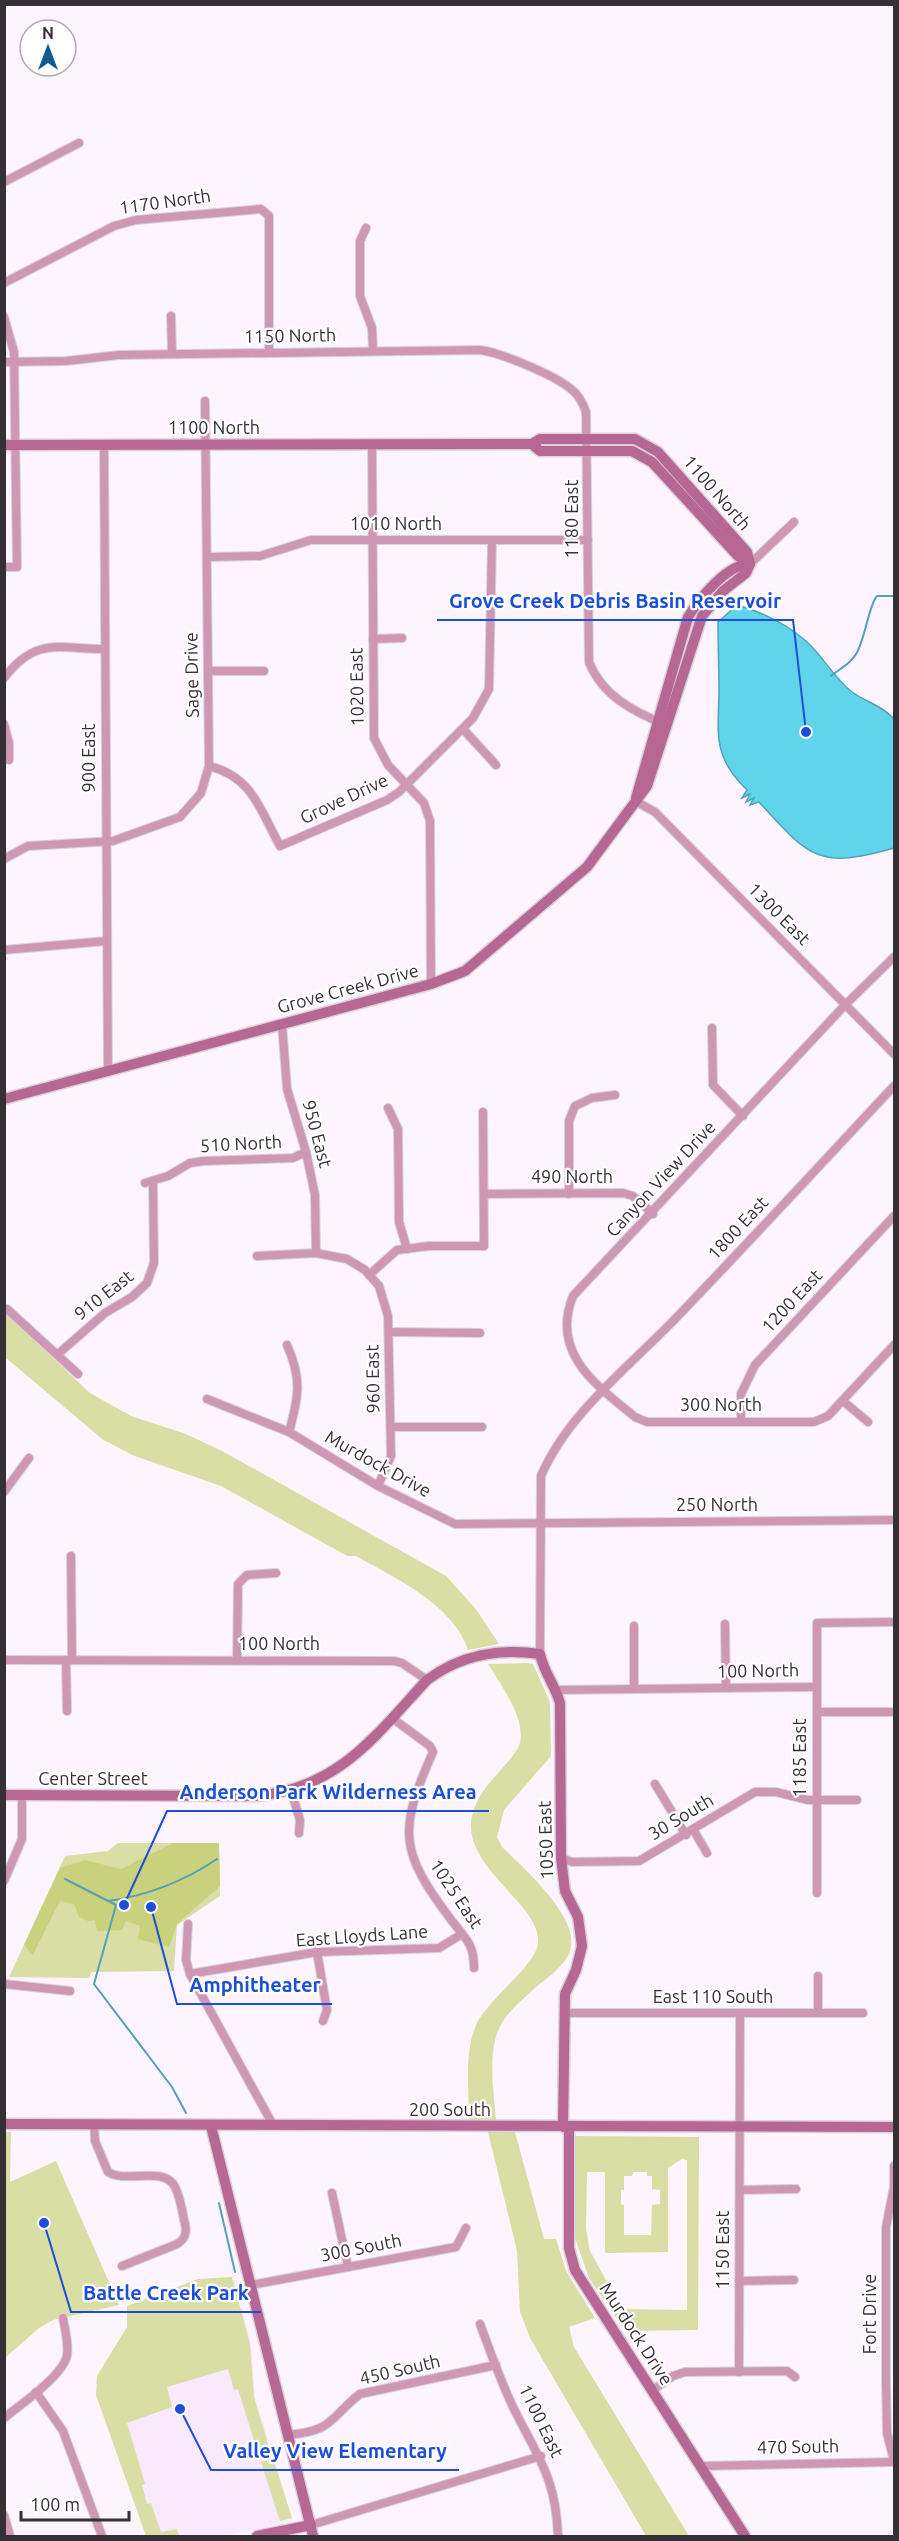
<svg xmlns="http://www.w3.org/2000/svg" width="899" height="2541" viewBox="0 0 899 2541" font-family="Ubuntu,sans-serif">
<rect width="100%" height="100%" fill="#fdf4ff"/>
<path fill="#fae9fd" d="M 204,2279 L 236,2280 L 251,2344 L 255,2396 L 293,2521 L 224,2536 L 146,2536 L 96,2395 Z"/>
<g fill="#d8dea4" fill-rule="evenodd">
<path d="M 4,1312 L 90,1393 L 131,1416 L 186,1434 L 222,1451 L 446,1576 L 475,1608 L 499,1644 L 468,1650 C 454,1605 395,1578 356,1556 L 347,1556 L 221,1486 L 132,1455 L 102,1439 L 5,1357 Z"/>
<path d="M 526,1663 L 533,1664 L 550,1702 L 551,1756 L 504,1810 L 497,1837 L 502,1847 C 523,1867 577,1915 571,1947 C 568,1964 547,1978 535,1988 C 520,2002 504,2014 497,2033 C 488,2061 494,2092 496,2121 L 469,2120 C 469,2091 464,2053 476,2025 C 489,1997 536,1966 538,1943 C 542,1908 473,1873 471,1828 C 470,1815 477,1800 484,1790 C 494,1776 507,1765 516,1751 C 533,1728 501,1685 488,1664 Z"/>
<path d="M 118,1843 L 219,1843 L 220,1896 L 177,1925 L 174,1971 L 92,1972 L 89,1978 L 9,1977 L 65,1856 L 108,1851 Z"/>
<path d="M 4,2132 L 11,2132 L 10,2182 L 56,2161 L 119,2305 L 53,2320 L 39,2328 L 5,2358 Z"/>
<path d="M 488,2132 L 515,2132 L 544,2239 L 556,2239 L 566,2271 L 595,2318 L 569,2327 L 574,2347 L 689,2536 L 646,2536 L 530,2338 L 520,2312 L 517,2251 Z"/>
<path d="M 575,2136 L 699,2137 L 698,2330 L 625,2331 L 589,2278 L 575,2238 ZM 682,2159 L 687,2160 L 687,2310 L 622,2309 L 590,2251 L 586,2229 L 587,2172 L 605,2172 L 605,2253 L 668,2252 L 668,2168 ZM 633,2172 L 647,2172 L 647,2176 L 652,2176 L 652,2189 L 660,2190 L 660,2204 L 652,2205 L 651,2235 L 624,2235 L 624,2205 L 621,2204 L 621,2190 L 624,2190 L 624,2176 L 632,2176 Z"/>
<path d="M 232,2277 L 250,2344 L 254,2397 L 271,2454 L 259,2457 L 238,2389 L 234,2390 L 228,2369 L 167,2387 L 172,2407 L 127,2423 L 145,2484 L 142,2485 L 147,2504 L 151,2503 L 161,2532 L 177,2529 L 179,2536 L 146,2536 L 96,2395 L 97,2376 L 127,2327 L 127,2306 L 198,2279 Z"/>
<path d="M 273,2458 L 292,2518 L 280,2521 L 261,2462 Z"/>
</g>
<path fill="#cad17c" d="M 173,1843 L 219,1843 L 220,1886 L 177,1924 L 169,1947 L 138,1939 L 140,1926 L 126,1921 L 122,1930 L 97,1931 L 95,1920 L 88,1921 L 79,1917 L 74,1904 L 60,1901 L 33,1955 L 24,1945 L 60,1868 L 85,1860 L 121,1869 Z"/>
<path fill="#5fd4eb" stroke="#52a2b5" stroke-width="1.5" d="M 737,605 C 762,612 785,623 806,641 C 823,656 833,677 852,692 C 866,702 883,706 894,719 L 894,848 C 818,870 809,857 759,802 L 750,805 L 754,798 L 746,802 L 750,794 L 742,798 L 747,790 C 713,757 718,736 719,692 C 719,669 718,646 718,622 Z"/>
<g fill="none" stroke-linecap="round" stroke-linejoin="round">
<g stroke="#52a2b5" stroke-width="2">
<path d="M 831,676 C 839,669 851,664 856,654 C 865,640 869,604 877,596 L 894,596"/>
<path d="M 65,1879 L 116,1905 L 94,1984 L 172,2087 L 186,2113"/>
<path d="M 108,1901 C 146,1896 185,1881 217,1859"/>
<path d="M 219,2203 L 235,2272"/>
</g>
<defs>
<g id="street">
<path d="M 4,182 L 79,143"/>
<path d="M 366,228 L 360,241 L 360,296 L 372,328 L 373,351"/>
<path d="M 4,283 L 114,226 L 136,220 L 261,209 L 269,216 L 269,353"/>
<path d="M 171,316 L 172,354"/>
<path d="M 4,317 L 14,352 L 17,567 L 4,567"/>
<path d="M 4,362 L 66,361 L 119,355 L 480,350 C 502,353 554,375 571,389 C 579,395 583,403 586,412 L 589,662 C 602,695 632,711 664,724"/>
<path d="M 372,444 L 374,738 L 388,765 L 424,803 L 430,821 L 431,984"/>
<path d="M 104,445 L 108,1072"/>
<path d="M 207,557 L 260,556 L 311,540 L 588,540"/>
<path d="M 750,564 L 794,522"/>
<path d="M 373,639 L 402,638"/>
<path d="M 208,671 L 264,671"/>
<path d="M 4,678 C 36,636 59,649 105,649"/>
<path d="M 4,724 L 9,743 L 9,760"/>
<path d="M 463,729 L 496,765"/>
<path d="M 209,766 C 253,777 260,810 280,846 L 387,800 L 399,792 L 473,718 L 489,689 L 492,540"/>
<path d="M 635,801 L 655,812 L 894,1054"/>
<path d="M 4,859 L 28,846 L 113,841 L 180,817 L 201,793 L 209,766 L 205,401"/>
<path d="M 4,950 L 106,941"/>
<path d="M 894,957 L 845,1005 L 573,1296 C 550,1353 596,1385 635,1417 L 647,1422 L 814,1422 L 828,1416 L 894,1345"/>
<path d="M 282,1024 L 287,1089 L 306,1152 L 315,1195 L 316,1253"/>
<path d="M 712,1028 L 713,1085 L 743,1116"/>
<path d="M 388,1108 L 398,1129 L 399,1222 L 407,1249"/>
<path d="M 145,1183 L 168,1176 L 190,1163 L 204,1161 L 293,1158 L 306,1152"/>
<path d="M 484,1194 L 623,1193 L 633,1196 L 653,1214"/>
<path d="M 569,1194 L 569,1121 L 575,1106 L 592,1098 L 615,1095"/>
<path d="M 257,1256 L 316,1253 L 347,1259 L 365,1270 L 379,1286 L 388,1316 L 391,1456 L 378,1486"/>
<path d="M 369,1275 L 397,1250 L 429,1246 L 484,1246 L 483,1112"/>
<path d="M 7,1309 L 78,1374"/>
<path d="M 389,1332 L 480,1333"/>
<path d="M 287,1345 C 302,1379 299,1396 289,1432"/>
<path d="M 58,1354 L 105,1313 L 132,1297 L 147,1283 L 154,1263 L 153,1181"/>
<path d="M 207,1399 L 289,1432 L 378,1486 L 455,1524 L 894,1520"/>
<path d="M 843,1401 L 868,1422"/>
<path d="M 741,1421 L 741,1394 L 755,1365 L 894,1216"/>
<path d="M 391,1427 L 482,1427"/>
<path d="M 4,1492 L 29,1458"/>
<path d="M 71,1556 L 72,1660"/>
<path d="M 725,1624 L 726,1688"/>
<path d="M 634,1626 L 634,1689"/>
<path d="M 540,1654 L 541,1476 C 568,1413 629,1367 676,1318 C 750,1241 822,1163 894,1086"/>
<path d="M 4,1660 L 394,1661 L 402,1663 L 427,1680"/>
<path d="M 66,1660 L 67,1711"/>
<path d="M 237,1660 L 238,1584 L 247,1575 L 276,1573"/>
<path d="M 556,1690 L 816,1687"/>
<path d="M 817,1712 L 894,1712"/>
<path d="M 392,1718 L 430,1746 L 433,1752 C 398,1831 399,1851 452,1921 C 466,1939 474,1944 474,1968"/>
<path d="M 655,1784 L 686,1835"/>
<path d="M 291,1790 L 300,1820 L 299,1833"/>
<path d="M 694,1831 L 707,1853"/>
<path d="M 561,1858 L 572,1862 L 639,1861 L 755,1792 L 776,1792 L 808,1800 L 857,1800"/>
<path d="M 4,1881 L 22,1839 L 22,1795"/>
<path d="M 817,1893 L 817,1623 L 894,1622"/>
<path d="M 188,1924 L 186,1960 L 190,1974 L 273,2125"/>
<path d="M 317,1952 L 327,2010 L 323,2021"/>
<path d="M 190,1974 L 317,1952 L 439,1948 L 462,1934"/>
<path d="M 818,1976 L 818,2013"/>
<path d="M 4,1984 L 70,1991"/>
<path d="M 564,2013 L 863,2013"/>
<path d="M 94,2124 L 95,2141 L 108,2172 C 126,2184 164,2165 175,2187 C 180,2197 182,2209 184,2220 C 187,2230 187,2238 177,2244 L 122,2266"/>
<path d="M 894,2166 L 894,2187 L 886,2227 L 886,2380 L 887,2433 L 894,2461"/>
<path d="M 740,2190 L 796,2189"/>
<path d="M 332,2193 L 348,2267"/>
<path d="M 739,2281 L 794,2280"/>
<path d="M 251,2285 L 456,2247 L 466,2228"/>
<path d="M 480,2324 C 491,2353 501,2383 515,2411 C 539,2459 556,2479 558,2536"/>
<path d="M 739,2372 L 740,2013"/>
<path d="M 653,2390 L 673,2376 L 685,2372 L 787,2371 L 795,2377"/>
<path d="M 36,2392 L 63,2431 L 102,2536"/>
<path d="M 4,2418 C 20,2405 64,2375 67,2355 C 69,2344 65,2330 63,2318"/>
<path d="M 288,2435 C 335,2430 327,2420 360,2394 L 496,2365"/>
<path d="M 702,2466 L 894,2462"/>
<path d="M 4,2515 L 10,2536"/>
<path d="M 311,2525 L 541,2456"/>
</g>
<g id="secondary">
<path d="M 532,444 L 540,451 L 632,451 L 652,462 L 738,556 L 749,564"/>
<path d="M 4,445 L 532,444 L 540,439 L 635,439 L 658,452 L 747,552 L 750,564"/>
<path d="M 636,798 L 688,617 C 699,599 727,564 750,564"/>
<path d="M 4,1099 L 431,984 L 465,971 L 587,867 L 647,786 L 702,616 L 723,591 L 746,573 L 750,564"/>
<path d="M 4,1795 L 257,1796 C 339,1788 375,1736 427,1680 C 460,1655 500,1648 540,1654 C 544,1673 555,1685 560,1703 L 561,1858 L 565,1891 L 578,1917 L 582,1946 L 576,1970 L 565,1994 L 563,2127"/>
<path d="M 4,2124 L 894,2127"/>
<path d="M 211,2126 L 313,2536"/>
<path d="M 569,2127 L 569,2248 L 575,2270 L 745,2536"/>
<path d="M 257,2536 L 311,2525"/>
</g>
</defs>
<use href="#street" stroke="#d9d1db" stroke-width="10"/>
<use href="#secondary" stroke="#d9d1db" stroke-width="13"/>
<use href="#street" stroke="#ce97b4" stroke-width="8"/>
<use href="#secondary" stroke="#b66793" stroke-width="10"/>
</g>
<g text-anchor="middle" stroke-width="4.5" stroke-linejoin="round" paint-order="stroke">
<g font-size="18" fill="#352f36" stroke="#fff">
<text transform="translate(165 202) rotate(-8)" y="6">1170 North</text>
<text transform="translate(290 336) rotate(-1)" y="6">1150 North</text>
<text x="214" y="434">1100 North</text>
<text transform="translate(717 493) rotate(49)" y="6">1100 North</text>
<text transform="translate(572 519) rotate(-90)" y="6">1180 East</text>
<text x="396" y="530">1010 North</text>
<text transform="translate(192 675) rotate(-91)" y="6">Sage Drive</text>
<text transform="translate(357 687) rotate(-91)" y="6">1020 East</text>
<text transform="translate(89 758) rotate(-90)" y="6">900 East</text>
<text transform="translate(344 799) rotate(-25)" y="6">Grove Drive</text>
<text transform="translate(779 914) rotate(45)" y="6">1300 East</text>
<text transform="translate(348 989) rotate(-15)" y="6">Grove Creek Drive</text>
<text transform="translate(317 1134) rotate(75)" y="6">950 East</text>
<text transform="translate(241 1144) rotate(-3)" y="6">510 North</text>
<text x="572" y="1183">490 North</text>
<text transform="translate(661 1179) rotate(-47)" y="6">Canyon View Drive</text>
<text transform="translate(738 1228) rotate(-47)" y="6">1800 East</text>
<text transform="translate(104 1295) rotate(-38)" y="6">910 East</text>
<text transform="translate(792 1301) rotate(-47)" y="6">1200 East</text>
<text transform="translate(373 1379) rotate(-91)" y="6">960 East</text>
<text x="721" y="1411">300 North</text>
<text transform="translate(378 1464) rotate(29)" y="6">Murdock Drive</text>
<text x="717" y="1511">250 North</text>
<text x="279" y="1650">100 North</text>
<text transform="translate(758 1671) rotate(-1)" y="6">100 North</text>
<text transform="translate(800 1758) rotate(-90)" y="6">1185 East</text>
<text x="93" y="1785">Center Street</text>
<text transform="translate(681 1817) rotate(-31)" y="6">30 South</text>
<text transform="translate(546 1840) rotate(-92)" y="6">1050 East</text>
<text transform="translate(456 1894) rotate(56)" y="6">1025 East</text>
<text transform="translate(362 1936) rotate(-4)" y="6">East Lloyds Lane</text>
<text x="713" y="2003">East 110 South</text>
<text x="450" y="2116">200 South</text>
<text transform="translate(361 2248) rotate(-11)" y="6">300 South</text>
<text transform="translate(723 2250) rotate(-90)" y="6">1150 East</text>
<text transform="translate(870 2314) rotate(-90)" y="6">Fort Drive</text>
<text transform="translate(636 2334) rotate(57)" y="6">Murdock Drive</text>
<text transform="translate(400 2370) rotate(-13)" y="6">450 South</text>
<text transform="translate(541 2421) rotate(64)" y="6">1100 East</text>
<text transform="translate(798 2447) rotate(-1)" y="6">470 South</text>
</g>
</g>
<path fill="none" stroke="#1d4ed8" stroke-width="2" d="M806 732L793 620H437M124 1905L167 1811H489M151 1907L177 2004H332M44 2223L71 2312H261M180 2409L211 2470H459"/>
<g fill="#1d4ed8" stroke="#fff" stroke-width="2">
<circle cx="806" cy="732" r="6"/>
<circle cx="124" cy="1905" r="6"/>
<circle cx="151" cy="1907" r="6"/>
<circle cx="44" cy="2223" r="6"/>
<circle cx="180" cy="2409" r="6"/>
</g>
<g font-size="20" text-anchor="middle" font-weight="bold" fill="#1d4ed8" stroke="#fff" stroke-width="4.5" stroke-linejoin="round" paint-order="stroke">
<text x="615" y="608">Grove Creek Debris Basin Reservoir</text>
<text x="328" y="1799">Anderson Park Wilderness Area</text>
<text x="255" y="1992">Amphitheater</text>
<text x="166" y="2300">Battle Creek Park</text>
<text x="335" y="2458">Valley View Elementary</text>
</g>
<rect width="899" height="2541" fill="none" stroke="#352f36" stroke-width="12"/>
<g transform="translate(48 48)"><circle r="28" fill="#ffffff" stroke="#aeacaf" stroke-width="1.5"/>
<path d="M0-4.5L10 22L0 15L-10 22Z" fill="#12598e"/>
<text y="-9" font-size="16" font-weight="bold" text-anchor="middle" fill="#352f36">N</text>
</g>
<path d="M21 2511v9h108v-9" fill="none" stroke="#352f36" stroke-width="3"/>
<text x="30" y="2511" font-size="18" fill="#352f36" stroke="#ffffff" stroke-width="4.5" paint-order="stroke">100 m</text>
</svg>
